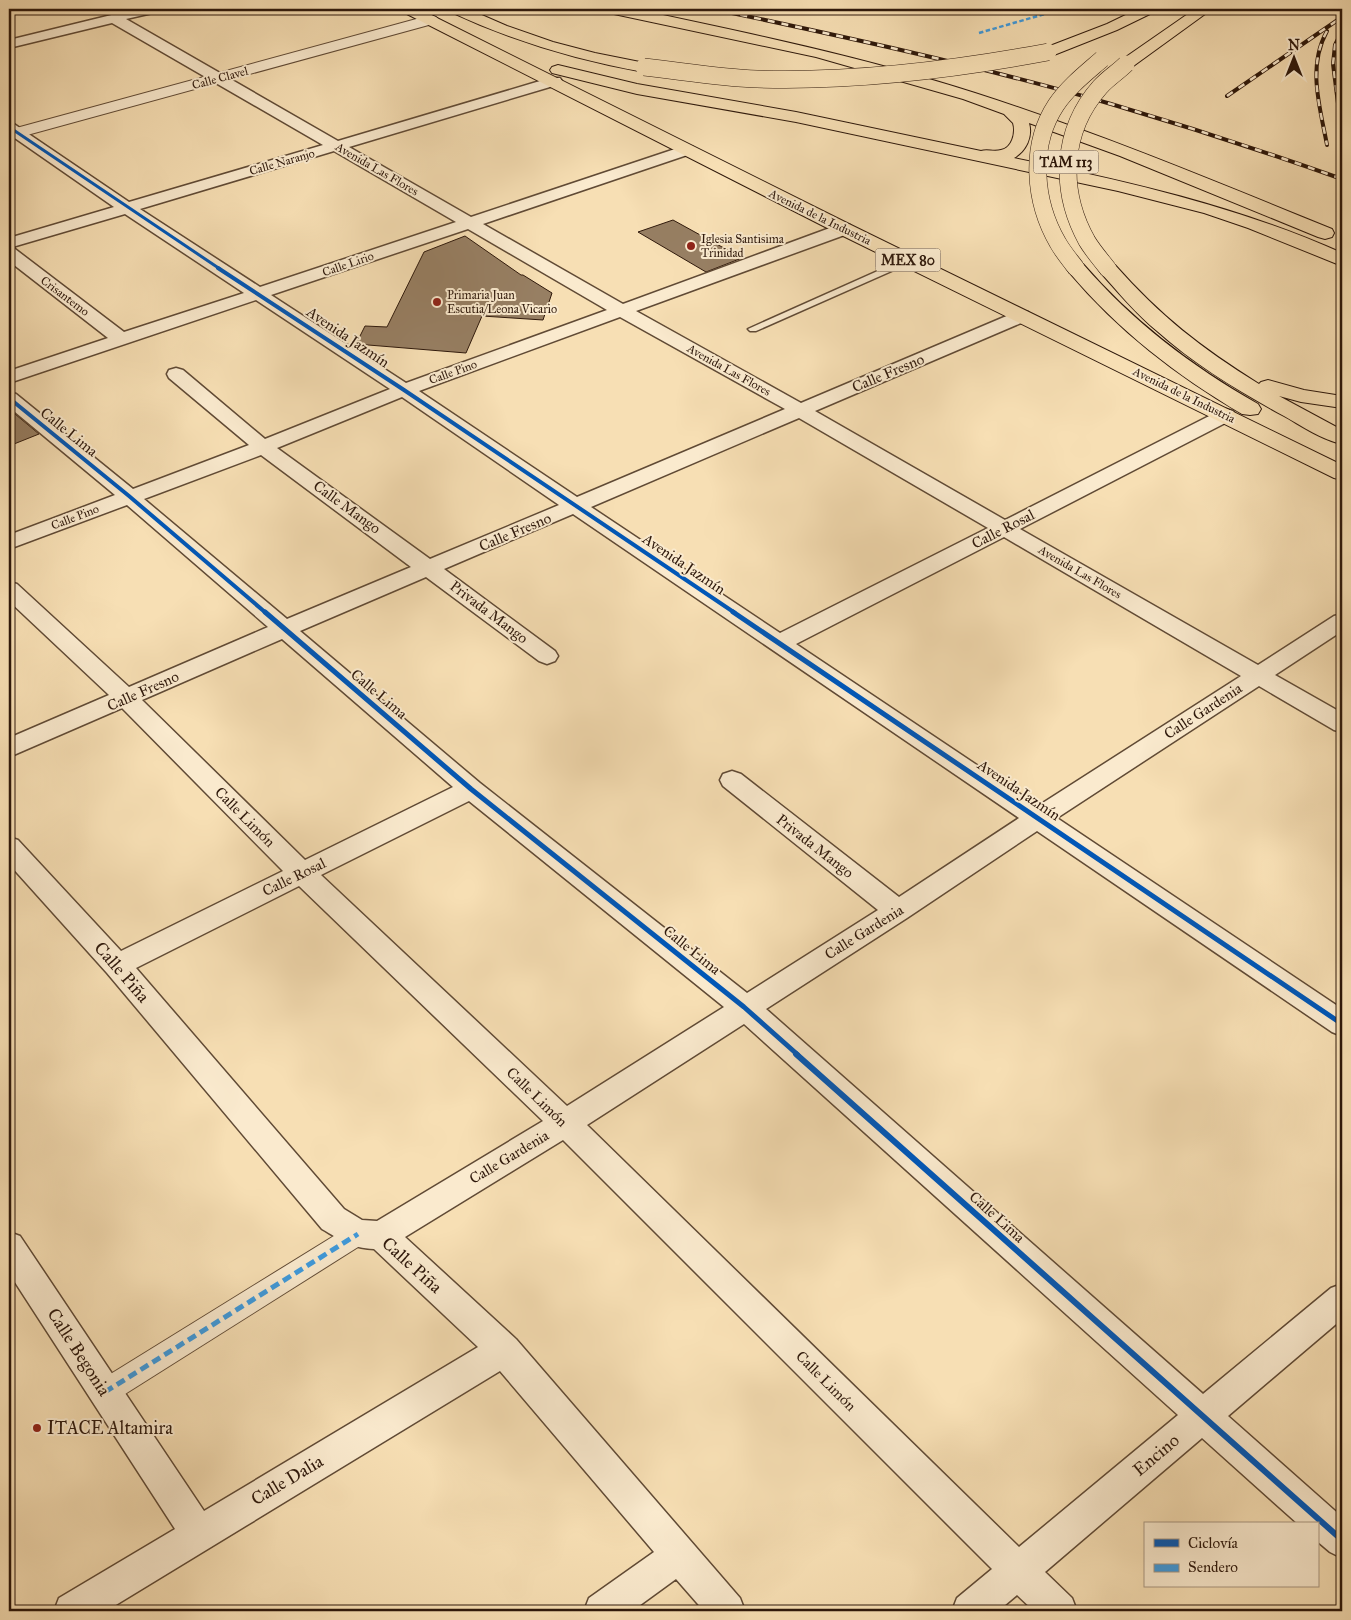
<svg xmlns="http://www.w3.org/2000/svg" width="1351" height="1620" viewBox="0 0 1351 1620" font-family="'IM FELL Great Primer',serif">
<rect width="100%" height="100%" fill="#f7dfb4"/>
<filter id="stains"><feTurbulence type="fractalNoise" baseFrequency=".004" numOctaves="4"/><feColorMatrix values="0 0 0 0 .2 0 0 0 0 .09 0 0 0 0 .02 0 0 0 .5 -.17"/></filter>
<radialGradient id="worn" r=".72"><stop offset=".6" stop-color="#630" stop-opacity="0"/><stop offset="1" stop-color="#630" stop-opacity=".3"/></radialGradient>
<g fill="#977f63" stroke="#2e180b">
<path d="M 673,220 L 742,258 L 706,272 L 638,232 Z"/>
<path d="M 465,236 L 521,275 L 523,275 L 552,293 L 543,320 L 482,316 L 466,353 L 356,344 L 365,326 L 387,327 L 424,252 Z"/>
<path d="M 9,409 L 39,434 L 9,446 Z"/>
</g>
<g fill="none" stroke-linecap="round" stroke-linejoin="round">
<defs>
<path id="service" d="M 909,257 L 913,260 L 912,262 L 756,331 L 750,331 L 748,329 Z"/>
<path id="pedestrian" d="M 358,1223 L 366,1226 L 370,1234 L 366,1242 L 114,1401 L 105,1404 L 96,1401 L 93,1392 L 96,1383 L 350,1226 Z"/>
<path id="minor" d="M 136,9 L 159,9 L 157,12 L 126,19 L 338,141 L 550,78 L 560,78 L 562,81 L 560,84 L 349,147 L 471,217 L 681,147 L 693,147 L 695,150 L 693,153 L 483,224 L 623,304 L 838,225 L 850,225 L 852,229 L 850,233 L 636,311 L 801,403 L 1016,312 L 1022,311 L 1028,312 L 1031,316 L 1028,320 L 815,411 L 1005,520 L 1219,411 L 1226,409 L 1233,411 L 1236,415 L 1233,419 L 1020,529 L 1258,665 L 1334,616 L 1342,614 L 1342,631 L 1275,675 L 1342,713 L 1342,732 L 1334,730 L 1259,686 L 1057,818 L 1342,1009 L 1342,1036 L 1332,1032 L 1037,831 L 907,918 L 766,1009 L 1203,1394 L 1331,1288 L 1342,1284 L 1342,1319 L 1228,1416 L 1342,1517 L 1342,1558 L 1330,1552 L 1317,1541 L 1317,1524 L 1298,1524 L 1202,1438 L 1045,1572 L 1072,1598 L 1077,1611 L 1034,1611 L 1017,1595 L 998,1611 L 952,1611 L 957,1598 L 992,1569 L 563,1140 L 405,1237 L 516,1339 L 740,1598 L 745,1611 L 704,1611 L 676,1579 L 632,1611 L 584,1611 L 589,1598 L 654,1552 L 500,1371 L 106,1611 L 54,1611 L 59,1598 L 175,1529 L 9,1273 L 9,1232 L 20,1236 L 204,1511 L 478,1347 L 374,1249 C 351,1248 341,1240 322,1229 L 107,973 L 9,864 L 9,837 L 18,840 L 121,951 L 283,871 L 122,708 L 9,757 L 9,738 L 109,695 L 9,601 L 9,582 L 17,584 L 129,687 L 268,627 L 127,505 L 9,549 L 9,535 L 115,495 L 9,407 L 9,392 L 16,394 L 133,489 L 249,445 L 169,378 L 167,374 L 169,370 L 176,368 L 183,370 L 265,439 L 390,389 L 256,300 L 9,383 L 9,371 L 108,338 L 9,261 L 9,238 L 114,207 L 9,134 L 9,122 L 14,124 L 129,202 L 323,145 L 112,23 L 9,48 L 9,40 ZM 334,151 L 456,222 L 260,287 L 140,209 ZM 125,214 L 244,293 L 124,332 L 15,249 L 9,248 ZM 468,229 L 607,310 L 406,383 L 271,295 ZM 620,317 L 785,409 L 577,497 L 419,391 ZM 402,397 L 559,505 L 430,559 L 277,448 ZM 799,418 L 988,528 L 780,633 L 591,507 ZM 261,455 L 411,567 L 287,619 L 144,499 ZM 573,514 L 1019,818 L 899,897 L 741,774 L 732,771 L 723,774 L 720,780 L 723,786 L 878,910 L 747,993 L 480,783 L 300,631 L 426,577 L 539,661 L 547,664 L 555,661 L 558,656 L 555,651 L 444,569 ZM 1004,537 L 1241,676 L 1038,806 L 796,644 ZM 282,639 L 453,787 L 305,860 L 142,700 ZM 469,801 L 724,1007 L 567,1106 L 321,875 ZM 299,886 L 543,1121 L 377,1221 L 362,1220 L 344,1209 L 136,968 ZM 744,1024 L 1178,1415 L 1019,1547 L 587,1125 Z"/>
<path id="tertiary" d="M 431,15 L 436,17 L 439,20 L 436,23 L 9,140 L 9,130 Z"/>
<g id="trunk">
<path d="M 400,9 L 419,9 L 851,225 L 1342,465 L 1342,480 L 1334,478 L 837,233 L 403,12 Z"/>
<path d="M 448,9 L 468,9 L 507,26 L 553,42 L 595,53 L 650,64 L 652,67 L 650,70 L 644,72 C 576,60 513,41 451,12 Z"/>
<path d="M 606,9 L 634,9 C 749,33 863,57 975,93 C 1096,132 1214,181 1332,229 L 1334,233 L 1332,237 L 1325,239 L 1318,237 L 1120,156 L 1029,123 C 1033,137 1026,151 1014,158 C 1126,181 1237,206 1342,253 L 1342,266 L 1248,228 L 1204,213 L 1118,191 L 796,122 L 637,94 L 552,73 L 550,70 L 552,67 L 558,65 L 637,84 L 796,112 L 981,151 C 987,149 994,152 1001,150 C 1012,148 1016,133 1013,123 L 1004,114 L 963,99 L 816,57 L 614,14 L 609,12 Z"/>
<path d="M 1138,9 L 1157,9 L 1154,12 L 1117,30 L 1054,55 L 1042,55 L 1040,52 L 1042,49 L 1107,24 Z"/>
<path d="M 1195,9 L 1212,9 L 1132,67 L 1120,67 L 1118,64 L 1120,61 Z"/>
<path d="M 1076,262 L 1083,264 C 1133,322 1191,366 1258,404 L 1261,409 L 1258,414 L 1250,415 L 1242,414 C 1176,375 1119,331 1069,272 L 1066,268 L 1069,264 Z"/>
<path d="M 1108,263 L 1115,265 C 1160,316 1201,348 1259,384 L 1261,382 L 1268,380 L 1304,390 L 1342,396 L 1342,408 L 1301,402 L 1279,396 L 1342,430 L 1342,444 C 1322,440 1302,426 1284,416 C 1240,392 1195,365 1157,331 C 1136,314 1119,293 1101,273 L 1098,269 L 1101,265 Z"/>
</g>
</defs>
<use href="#service" stroke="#604a35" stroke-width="3"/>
<use href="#pedestrian" stroke="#604a35" stroke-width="2"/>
<use href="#minor" stroke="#604a35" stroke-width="3"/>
<use href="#tertiary" stroke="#604a35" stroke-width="2"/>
<use href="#trunk" stroke="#2e180b" stroke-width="2"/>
<use href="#service" fill="#faeace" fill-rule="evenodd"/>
<use href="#pedestrian" fill="#faeace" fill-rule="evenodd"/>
<use href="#minor" fill="#faeace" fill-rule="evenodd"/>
<use href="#tertiary" fill="#faeace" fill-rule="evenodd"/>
<use href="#trunk" fill="#f7dfb4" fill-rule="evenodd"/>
<defs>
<g id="rail">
<path d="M 713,9 C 846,37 980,66 1111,104 C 1189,127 1266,152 1342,179"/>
<path d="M 1327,31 C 1307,67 1320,107 1327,145"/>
<path d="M 1342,31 L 1335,45 L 1333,64 L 1342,135"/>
<path d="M 1227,96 L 1342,17"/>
</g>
</defs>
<use href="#rail" stroke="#2e180b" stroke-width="4"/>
<use href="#rail" stroke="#faeace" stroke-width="2.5" stroke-dasharray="7" stroke-linecap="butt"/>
<defs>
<g id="trunk-bridge">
<path d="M 644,67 C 681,71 720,78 757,79 C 855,82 952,70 1048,52"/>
<path d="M 1076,268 C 1070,260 1063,252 1058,243 C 1034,202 1029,146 1056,105 C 1068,87 1086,73 1102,59"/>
<path d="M 1108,269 C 1101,260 1093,251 1087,241 C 1059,191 1061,131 1100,87 C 1108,78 1118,72 1126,64"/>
</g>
</defs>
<use href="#trunk-bridge" stroke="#2e180b" stroke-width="18" stroke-linecap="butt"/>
<use href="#trunk-bridge" stroke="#f7dfb4" stroke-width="17"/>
<path stroke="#3d9ade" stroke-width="2.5" stroke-dasharray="4.5 2.5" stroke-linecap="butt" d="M 979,33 L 1062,9"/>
<path stroke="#3d9ade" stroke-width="5" stroke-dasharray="9 5" stroke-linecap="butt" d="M 105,1392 L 358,1234"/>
<defs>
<path id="cycleway-far3" d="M 9,127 L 220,269"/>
<g id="cycleway-far2">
<path d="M 218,268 L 404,390 L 735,613"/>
<path d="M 9,398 L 129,496 L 266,613"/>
</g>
<g id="cycleway-far1">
<path d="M 265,612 L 471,789 L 744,1007 L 798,1055"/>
<path d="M 733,612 L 1342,1024"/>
</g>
<path id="cycleway" d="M 796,1054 L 1342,1540"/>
</defs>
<use href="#cycleway-far3" stroke="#faeace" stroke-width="5"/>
<use href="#cycleway-far2" stroke="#faeace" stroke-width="6"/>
<use href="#cycleway-far1" stroke="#faeace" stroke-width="8"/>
<use href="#cycleway" stroke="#faeace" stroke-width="9"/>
<use href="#cycleway-far3" stroke="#0057b8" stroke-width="3"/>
<use href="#cycleway-far2" stroke="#0057b8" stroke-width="4"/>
<use href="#cycleway-far1" stroke="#0057b8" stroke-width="5"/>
<use href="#cycleway" stroke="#0057b8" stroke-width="6"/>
</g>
<g fill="#8f2418" stroke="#faeace" stroke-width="2">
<circle cx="691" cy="246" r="5"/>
<circle cx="437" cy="302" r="5"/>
<circle cx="37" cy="1428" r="5"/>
</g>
<g text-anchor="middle" stroke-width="4" stroke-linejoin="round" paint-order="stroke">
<g font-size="12" fill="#2e180b" stroke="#faeace">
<text transform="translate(220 78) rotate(-15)" y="4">Calle Clavel</text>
<text transform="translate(282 162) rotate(-16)" y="4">Calle Naranjo</text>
<text transform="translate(377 169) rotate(30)" y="4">Avenida Las Flores</text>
<text transform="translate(820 217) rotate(26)" y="4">Avenida de la Industria</text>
<text transform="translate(348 264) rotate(-19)" y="4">Calle Lirio</text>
<text transform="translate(65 296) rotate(37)" y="4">Crisantemo</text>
<text transform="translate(729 370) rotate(29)" y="4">Avenida Las Flores</text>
<text transform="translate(453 372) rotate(-20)" y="4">Calle Pino</text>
<text transform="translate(1184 395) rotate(26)" y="4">Avenida de la Industria</text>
<text transform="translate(75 517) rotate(-21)" y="4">Calle Pino</text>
<text transform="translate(1080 572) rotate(30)" y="4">Avenida Las Flores</text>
</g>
<g font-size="12" fill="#2e180b" stroke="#faeace" text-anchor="start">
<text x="701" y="243">Iglesia Santisima<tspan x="701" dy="14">Trinidad</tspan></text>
<text x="447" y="299">Primaria Juan<tspan x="447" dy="14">Escutia/Leona Vicario</tspan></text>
</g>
<g fill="#faeace" stroke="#6b5746" stroke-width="1">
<rect x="1033.5" y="150.5" width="65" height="23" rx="4"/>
<rect x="875.5" y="248.5" width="65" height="23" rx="4"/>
</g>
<g font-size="14" font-weight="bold" fill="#2e180b">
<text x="1066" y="167">TAM 113</text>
<text x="908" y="265">MEX 80</text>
</g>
<g font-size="15" fill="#2e180b" stroke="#faeace">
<text transform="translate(348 337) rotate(34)" y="5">Avenida Jazmín</text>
<text transform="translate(888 373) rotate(-23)" y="5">Calle Fresno</text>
<text transform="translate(69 432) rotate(39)" y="5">Calle Lima</text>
<text transform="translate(347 507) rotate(36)" y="5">Calle Mango</text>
<text transform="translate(1003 529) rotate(-27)" y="5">Calle Rosal</text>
<text transform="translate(515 532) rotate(-23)" y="5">Calle Fresno</text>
<text transform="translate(684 564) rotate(34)" y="5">Avenida Jazmín</text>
<text transform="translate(489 612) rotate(37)" y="5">Privada Mango</text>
<text transform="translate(143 691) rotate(-24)" y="5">Calle Fresno</text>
<text transform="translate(379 694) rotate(40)" y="5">Calle Lima</text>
<text transform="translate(1203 711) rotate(-33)" y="5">Calle Gardenia</text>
<text transform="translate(1019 790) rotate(34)" y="5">Avenida Jazmín</text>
<text transform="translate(245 817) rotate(45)" y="5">Calle Limón</text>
<text transform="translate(815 846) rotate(38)" y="5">Privada Mango</text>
<text transform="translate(294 877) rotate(-26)" y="5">Calle Rosal</text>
<text transform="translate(864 932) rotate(-32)" y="5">Calle Gardenia</text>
<text transform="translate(692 950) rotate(39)" y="5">Calle Lima</text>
<text transform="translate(537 1097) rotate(44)" y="5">Calle Limón</text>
<text transform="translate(509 1157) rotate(-31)" y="5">Calle Gardenia</text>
<text transform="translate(997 1217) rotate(42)" y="5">Calle Lima</text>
<text transform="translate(826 1381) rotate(45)" y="5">Calle Limón</text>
</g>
<g font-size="18" fill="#2e180b" stroke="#faeace">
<text transform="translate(122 972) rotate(49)" y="6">Calle Piña</text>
<text transform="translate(412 1265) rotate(42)" y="6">Calle Piña</text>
<text transform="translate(79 1352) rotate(57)" y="6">Calle Begonia</text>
<text transform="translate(1156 1455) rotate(-40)" y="6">Encino</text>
<text transform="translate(287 1480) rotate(-31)" y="6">Calle Dalia</text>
</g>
<g font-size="18" fill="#2e180b" stroke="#faeace" text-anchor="start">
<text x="47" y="1434">ITACE Altamira</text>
</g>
</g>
<rect width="1351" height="1620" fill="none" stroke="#f7dfb4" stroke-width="30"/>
<rect x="10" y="10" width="1331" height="1600" fill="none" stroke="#2e180b" stroke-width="2.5"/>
<rect x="15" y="15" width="1321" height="1590" fill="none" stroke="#2e180b"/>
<rect x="1144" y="1522" width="175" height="65" fill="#faeace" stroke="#a89680"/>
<rect x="1154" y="1539" width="25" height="8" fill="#0057b8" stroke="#a89680"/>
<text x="1188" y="1548" font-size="15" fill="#2e180b">Ciclovía</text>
<rect x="1154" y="1564" width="25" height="8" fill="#3d9ade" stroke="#a89680"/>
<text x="1188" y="1572" font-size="15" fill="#2e180b">Sendero</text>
<g transform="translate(1294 58)" stroke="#faeace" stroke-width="4" paint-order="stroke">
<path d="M0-4L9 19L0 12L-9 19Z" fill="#2e180b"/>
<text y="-8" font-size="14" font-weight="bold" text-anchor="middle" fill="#2e180b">N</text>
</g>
<rect width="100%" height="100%" filter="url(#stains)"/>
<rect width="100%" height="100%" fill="url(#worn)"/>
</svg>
